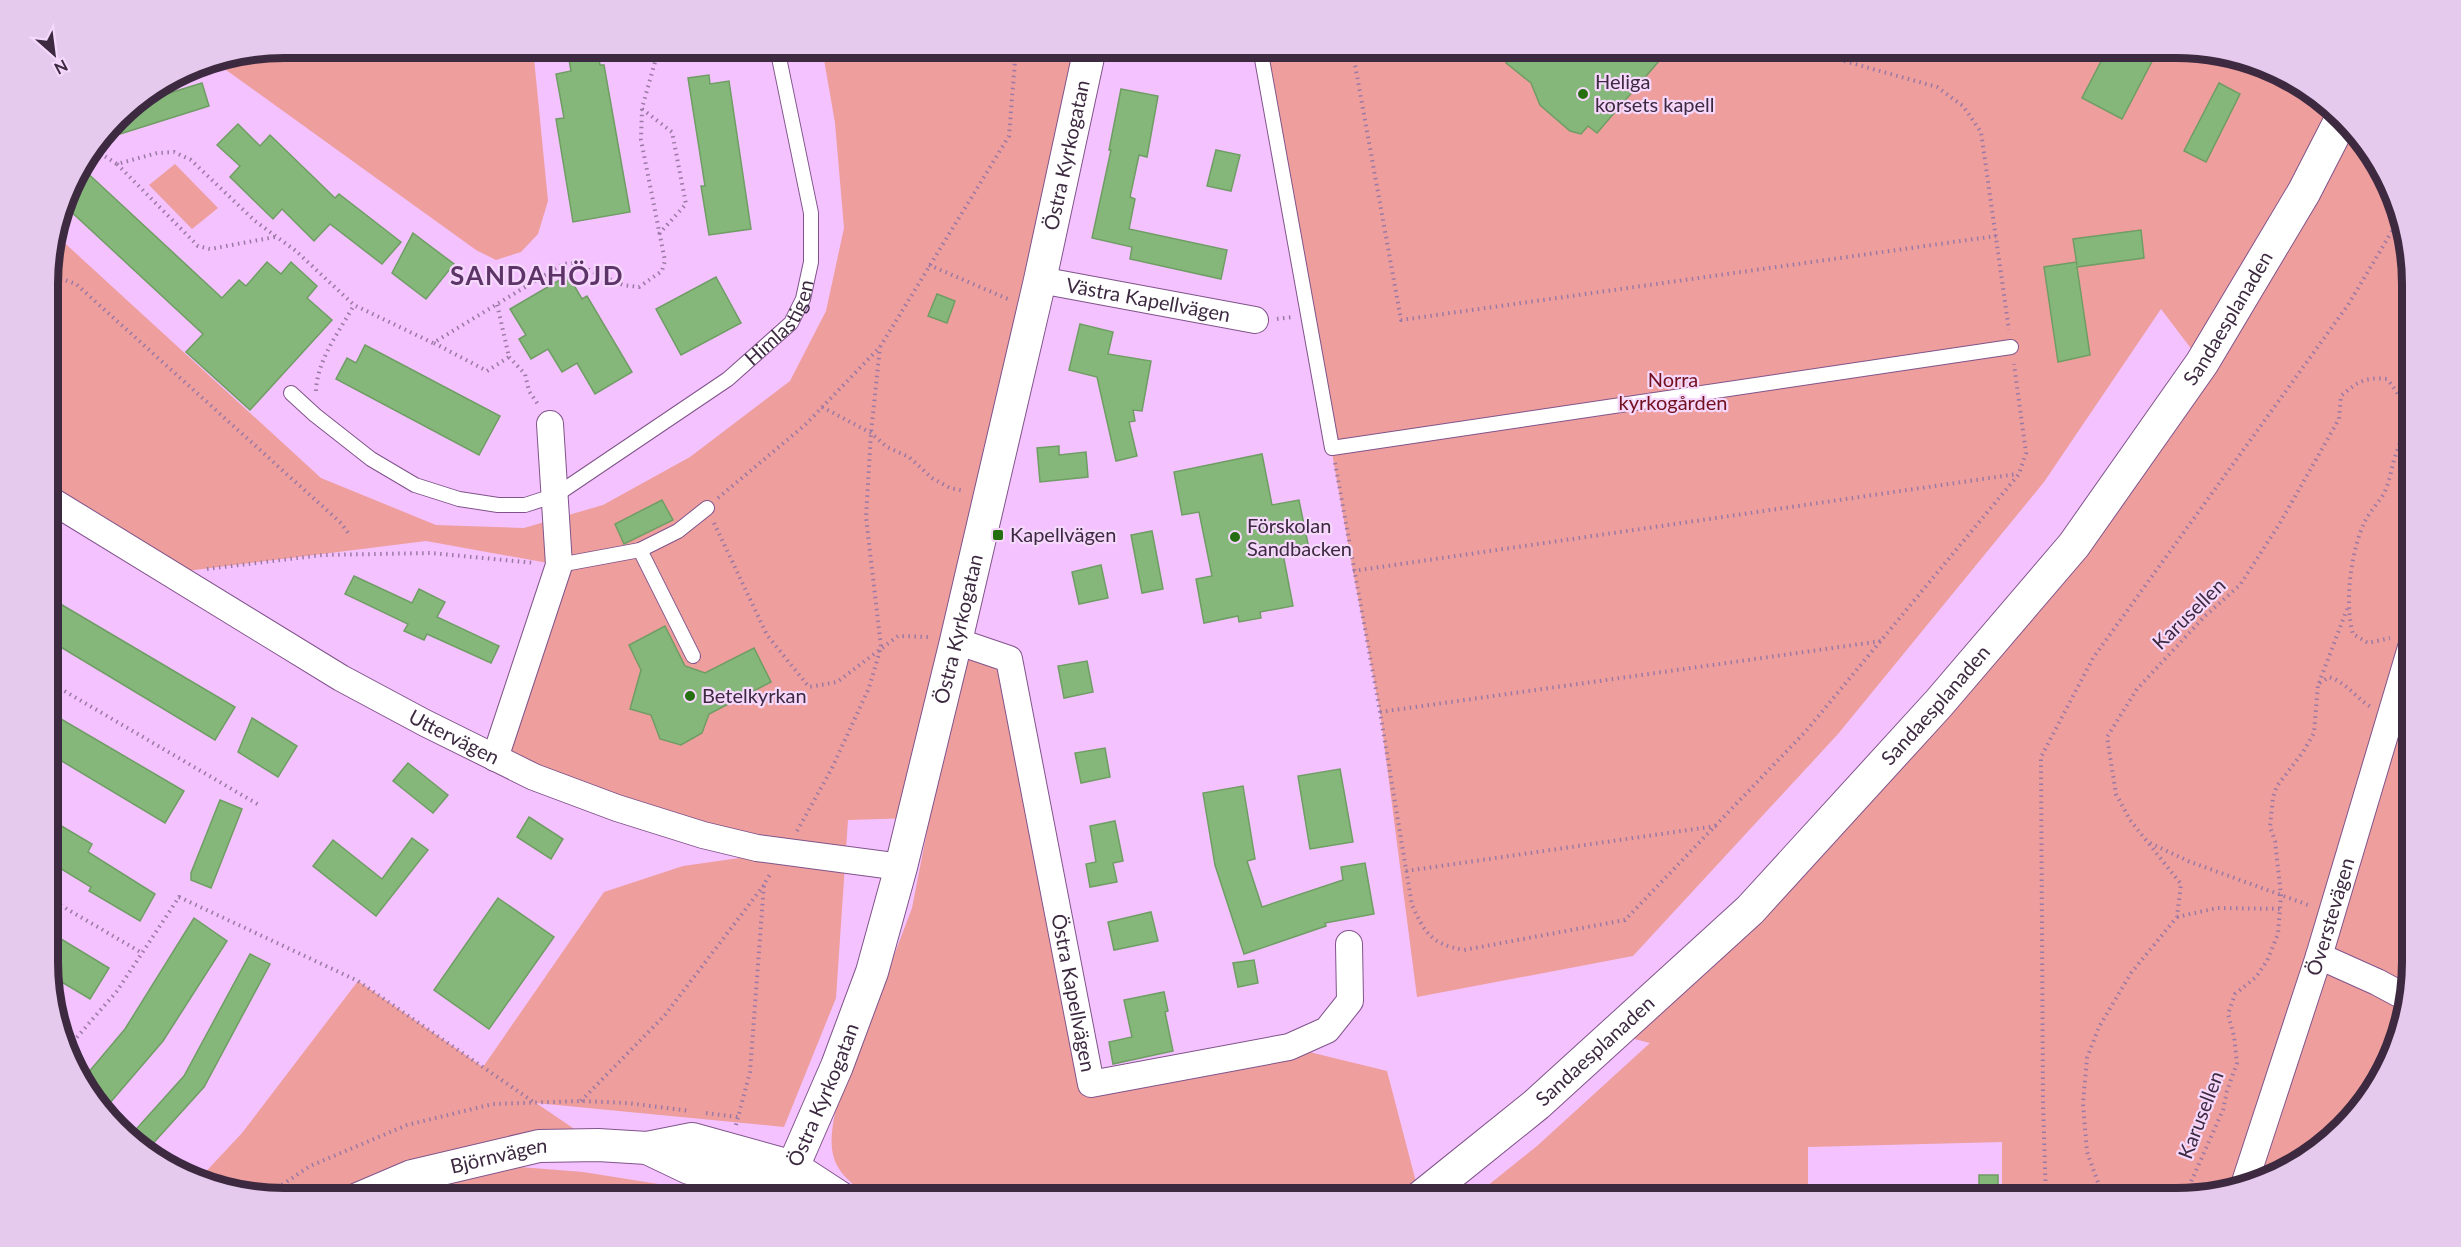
<svg xmlns="http://www.w3.org/2000/svg" width="2461" height="1247" viewBox="0 0 2461 1247" font-family="Lato,sans-serif">
<rect width="100%" height="100%" fill="#f3c2ff"/>
<g fill="#ee9e9d">
<path d="M 285,48 L 533,48 L 548,201 L 538,234 L 521,252 L 496,260 L 476,250 L 215,62 Z"/>
<path d="M 822,48 L 1090,48 L 957,641 L 1009,659 L 1091,1084 L 1289,1047 L 1387,1071 L 1416,1182 L 1394,1199 L 872,1199 C 831,1170 826,1156 836,1108 L 912,908 L 929,821 L 914,818 L 848,820 L 836,998 L 784,1127 L 536,1103 L 598,1145 L 358,1199 L 285,1199 L 199,1179 L 242,1133 L 358,981 L 483,1067 L 604,892 L 683,866 L 782,852 L 495,758 L 559,565 L 426,541 L 171,573 L 49,499 L 49,269 L 57,236 L 321,478 L 436,525 L 524,528 L 603,505 L 690,457 L 790,381 L 826,311 L 844,228 L 835,123 Z"/>
<path d="M 1260,48 L 2176,48 L 2281,72 L 2332,106 L 2373,153 L 2411,254 L 2413,963 L 2389,1067 L 2355,1118 L 2308,1159 L 2253,1186 L 2192,1199 L 2002,1199 L 2002,1142 L 1808,1147 L 1808,1199 L 1471,1199 L 1537,1146 L 1650,1043 L 1615,1034 L 1939,703 L 2202,363 L 2161,309 L 2044,482 L 1838,734 L 1633,956 L 1417,997 L 1380,712 L 1353,571 Z"/>
<path d="M 175,164 L 218,208 L 192,229 L 149,185 Z"/>
<path d="M 520,1167 L 583,1172 L 696,1190 L 717,1199 L 399,1199 L 419,1188 Z"/>
</g>
<g fill="#86b77a" stroke="#6f9d64" stroke-width="1.5">
<path d="M 567,48 L 597,48 L 600,65 L 604,65 L 630,212 L 573,222 L 556,119 L 564,118 L 556,74 L 571,71 Z"/>
<path d="M 1518,48 L 1573,48 L 1583,56 L 1590,48 L 1644,48 L 1659,61 L 1597,133 L 1588,126 L 1581,134 L 1570,131 L 1540,105 L 1531,83 L 1506,63 Z"/>
<path d="M 2108,48 L 2159,48 L 2122,119 L 2082,98 Z"/>
<path d="M 709,75 L 710,84 L 729,81 L 751,229 L 709,235 L 701,186 L 705,186 L 688,78 Z"/>
<path d="M 202,83 L 209,106 L 104,139 L 131,105 Z"/>
<path d="M 2219,83 L 2240,94 L 2206,162 L 2184,151 Z"/>
<path d="M 1121,89 L 1158,96 L 1147,157 L 1139,155 L 1130,197 L 1135,199 L 1129,229 L 1227,250 L 1221,279 L 1130,259 L 1132,247 L 1092,238 L 1111,150 L 1109,150 Z"/>
<path d="M 238,124 L 260,146 L 270,135 L 335,198 L 339,194 L 401,242 L 382,264 L 330,224 L 314,241 L 282,209 L 273,219 L 230,177 L 240,166 L 217,145 Z"/>
<path d="M 1216,150 L 1240,155 L 1231,191 L 1207,186 Z"/>
<path d="M 82,168 L 222,298 L 239,280 L 246,286 L 267,262 L 281,274 L 291,262 L 317,286 L 307,298 L 332,320 L 250,410 L 186,352 L 203,334 L 65,206 L 73,180 Z"/>
<path d="M 2141,230 L 2144,258 L 2077,267 L 2090,355 L 2058,362 L 2044,267 L 2076,262 L 2077,265 L 2073,239 Z"/>
<path d="M 413,233 L 454,264 L 426,299 L 392,273 Z"/>
<path d="M 568,275 L 582,299 L 587,296 L 632,372 L 595,394 L 577,363 L 562,372 L 548,349 L 531,359 L 519,339 L 526,335 L 510,309 Z"/>
<path d="M 716,277 L 741,323 L 681,355 L 656,309 Z"/>
<path d="M 937,294 L 955,301 L 947,323 L 928,316 Z"/>
<path d="M 1080,324 L 1113,332 L 1108,354 L 1151,361 L 1142,411 L 1133,410 L 1135,421 L 1129,422 L 1137,456 L 1116,461 L 1097,377 L 1069,370 Z"/>
<path d="M 365,345 L 500,416 L 479,455 L 336,379 L 347,358 L 356,363 Z"/>
<path d="M 1059,446 L 1059,455 L 1086,452 L 1088,477 L 1040,482 L 1037,448 Z"/>
<path d="M 1262,454 L 1272,505 L 1299,500 L 1309,549 L 1283,554 L 1293,606 L 1260,612 L 1261,618 L 1239,622 L 1238,616 L 1204,623 L 1196,579 L 1212,576 L 1199,512 L 1182,515 L 1174,472 Z"/>
<path d="M 662,500 L 673,520 L 624,544 L 615,524 Z"/>
<path d="M 1152,531 L 1163,589 L 1142,593 L 1131,535 Z"/>
<path d="M 1101,565 L 1108,598 L 1079,604 L 1072,572 Z"/>
<path d="M 354,576 L 412,603 L 419,589 L 445,602 L 437,617 L 499,646 L 491,663 L 427,634 L 424,640 L 404,631 L 408,624 L 345,594 Z"/>
<path d="M 57,602 L 235,707 L 215,740 L 49,640 L 49,615 Z"/>
<path d="M 665,626 L 685,666 L 705,673 L 754,648 L 771,682 L 709,714 L 702,733 L 681,745 L 660,739 L 651,715 L 630,709 L 641,670 L 629,645 Z"/>
<path d="M 1087,661 L 1093,692 L 1064,698 L 1058,666 Z"/>
<path d="M 49,712 L 184,791 L 165,823 L 50,754 Z"/>
<path d="M 252,718 L 297,746 L 278,777 L 238,752 Z"/>
<path d="M 1105,748 L 1110,777 L 1081,783 L 1075,753 Z"/>
<path d="M 408,763 L 448,795 L 433,813 L 393,781 Z"/>
<path d="M 1340,769 L 1353,842 L 1310,849 L 1298,776 Z"/>
<path d="M 1243,786 L 1255,859 L 1247,861 L 1262,907 L 1343,880 L 1341,867 L 1365,863 L 1374,914 L 1325,923 L 1326,926 L 1244,954 L 1215,865 L 1203,793 Z"/>
<path d="M 220,800 L 242,809 L 211,888 L 191,880 L 191,873 Z"/>
<path d="M 529,817 L 563,839 L 551,859 L 517,837 Z"/>
<path d="M 1115,821 L 1123,861 L 1113,863 L 1117,882 L 1090,887 L 1086,864 L 1096,862 L 1090,826 Z"/>
<path d="M 58,824 L 92,844 L 88,852 L 155,894 L 140,921 L 89,891 L 91,887 L 50,862 L 50,839 Z"/>
<path d="M 412,838 L 428,850 L 376,916 L 313,866 L 333,840 L 382,879 Z"/>
<path d="M 498,898 L 554,937 L 489,1029 L 434,990 Z"/>
<path d="M 1151,912 L 1158,941 L 1114,950 L 1108,922 Z"/>
<path d="M 194,918 L 227,941 L 163,1041 L 103,1111 L 97,1106 L 82,1080 L 125,1029 Z"/>
<path d="M 61,939 L 109,968 L 90,999 L 50,975 L 50,958 Z"/>
<path d="M 250,954 L 270,964 L 204,1087 L 148,1149 L 131,1135 L 184,1076 Z"/>
<path d="M 1254,960 L 1258,983 L 1238,987 L 1233,963 Z"/>
<path d="M 1164,992 L 1168,1011 L 1165,1012 L 1173,1051 L 1113,1064 L 1109,1042 L 1132,1037 L 1124,1000 Z"/>
<rect x="1979" y="1175" width="19" height="24"/>
</g>
<g fill="none" stroke-linecap="round" stroke-linejoin="round">
<defs>
<g id="service">
<path d="M 1260,48 L 1332,448 L 2011,347"/>
<path id="s1" d="M 291,393 L 315,415 L 371,459 L 415,485 L 459,499 L 498,505 L 525,505 L 556,495 L 728,379 L 791,323 L 803,299 L 811,262 L 811,213 L 777,48"/>
<path d="M 640,550 L 693,656"/>
<path d="M 559,565 L 640,550 L 678,531 L 707,508"/>
</g>
<g id="minor">
<path id="s2" d="M 1040,280 L 1255,320"/>
<path id="s3" d="M 49,499 L 341,678 L 425,723 L 534,777 L 617,808 L 703,835 L 757,848 L 901,867"/>
<path id="s4" d="M 956,641 L 1009,659 L 1091,1084 L 1289,1047 L 1327,1030 L 1350,1001 L 1349,944"/>
<path d="M 495,758 L 559,565 L 550,424"/>
<path d="M 2319,956 L 2377,982 L 2405,997"/>
<path id="s5" d="M 2243,1188 L 2319,956 L 2412,644"/>
</g>
<g id="tertiary">
<path d="M 647,1148 L 689,1168 L 724,1175 L 784,1199"/>
<path id="s6" d="M 778,1195 L 793,1167 L 837,1066 L 872,972 L 901,867 L 956,641 L 1040,280 L 1090,48"/>
<path id="s7" d="M 358,1199 L 412,1176 L 539,1146 L 598,1145 L 647,1148 L 692,1139 L 793,1167 L 842,1199"/>
</g>
<g id="secondary">
<path id="s8" d="M 1419,1199 L 1537,1104 L 1750,910 L 1939,703 L 2074,545 L 2202,363 L 2304,192 L 2342,118"/>
</g>
</defs>
<use href="#service" stroke="#80548a" stroke-width="16"/>
<use href="#minor" stroke="#80548a" stroke-width="28"/>
<use href="#tertiary" stroke="#80548a" stroke-width="34"/>
<use href="#secondary" stroke="#80548a" stroke-width="35"/>
<g stroke="#9c79a4" stroke-width="4" stroke-dasharray="1.5 4.5" stroke-linecap="butt">
<path d="M 1352,48 L 1401,320 L 1996,236"/>
<path d="M 1798,48 L 1937,87 L 1963,106 L 1981,132 L 2009,330"/>
<path d="M 657,55 L 692,57 L 761,53"/>
<path d="M 642,109 L 672,132 L 686,204 L 659,234"/>
<path d="M 95,150 L 117,164 L 157,153 L 174,152 L 191,160 L 255,221 L 296,251 L 354,305 L 433,343 L 563,264 L 573,263 L 623,285 L 639,287 L 662,271 L 665,261 L 641,140 L 642,108 L 657,55 L 656,48"/>
<path d="M 117,164 L 198,246 L 210,249 L 275,237"/>
<path d="M 929,265 L 1008,299"/>
<path d="M 49,274 L 76,284 L 341,523 L 349,534"/>
<path d="M 1277,319 L 1293,317"/>
<path d="M 434,343 L 487,371 L 509,357 L 497,304"/>
<path d="M 509,357 L 525,374 L 529,391 L 539,406"/>
<path d="M 316,391 C 317,360 339,332 354,305"/>
<path d="M 822,407 L 871,433 L 887,447 L 909,457 L 932,478 L 950,488 L 965,491"/>
<path d="M 49,458 L 56,477"/>
<path d="M 1335,463 L 1380,712 L 1412,905 C 1425,933 1431,944 1464,950 L 1625,920 L 1806,731 L 2019,474 L 2026,453 L 2014,364"/>
<path d="M 718,498 L 805,425 L 880,347 L 1009,136 L 1016,48"/>
<path d="M 714,523 L 767,635 L 809,687 L 837,682 L 898,636 L 930,637"/>
<path d="M 49,545 L 58,530"/>
<path d="M 207,569 L 322,555 L 431,553 L 535,563"/>
<path d="M 1353,571 L 2017,474"/>
<path d="M 49,682 L 259,805"/>
<path d="M 2319,683 L 2347,609"/>
<path d="M 1380,712 L 1882,641"/>
<path d="M 797,831 L 831,770 L 869,688 L 881,647 L 866,517 L 871,433 L 880,347"/>
<path d="M 2150,843 L 2188,861 L 2311,906"/>
<path d="M 1406,871 L 1716,826"/>
<path d="M 50,899 L 142,953"/>
<path d="M 2177,917 L 2217,908 L 2282,909"/>
<path d="M 65,1051 L 117,991 L 179,897 L 358,981 L 535,1103"/>
<path d="M 581,1101 L 665,1015 L 764,885"/>
<path d="M 706,1113 L 738,1117"/>
<path d="M 736,1125 L 750,1072 L 764,884 L 771,873"/>
<path d="M 267,1195 L 310,1166 L 407,1125 L 493,1104 L 581,1101 L 628,1103 L 690,1111"/>
<path d="M 492,1199 L 507,1194 L 607,1190 L 639,1199"/>
<path d="M 2046,1199 L 2043,1104 L 2041,757 L 2093,658 L 2348,305 L 2398,221"/>
<path d="M 2104,1199 L 2087,1152 L 2083,1104 L 2087,1058 L 2099,1027 L 2131,973 L 2177,917 L 2181,884 L 2130,820 L 2116,794 L 2107,737 L 2137,689 L 2205,616 L 2240,585 L 2280,523 L 2339,419 L 2341,396 C 2358,381 2365,377 2387,379 C 2413,410 2406,425 2394,460 C 2391,471 2389,484 2383,495 C 2377,504 2370,512 2365,521 C 2351,550 2344,603 2353,634 L 2368,643 L 2390,638"/>
<path d="M 2191,1199 L 2190,1184 L 2223,1110 L 2227,1091 L 2237,1063 L 2234,1036 L 2228,1014 L 2235,994 L 2256,977 L 2267,961 L 2278,934 L 2281,895 L 2275,841 L 2270,827 L 2273,797 L 2277,786 L 2303,752 L 2314,733 L 2318,684 L 2329,677 C 2347,683 2355,697 2371,707"/>
</g>
<use href="#service" stroke="#fff" stroke-width="14"/>
<use href="#minor" stroke="#fff" stroke-width="26"/>
<use href="#tertiary" stroke="#fff" stroke-width="32"/>
<use href="#secondary" stroke="#fff" stroke-width="33"/>
</g>
<g fill="#266f10" stroke="#f5d8fc" stroke-width="2">
<circle cx="1583" cy="94" r="6"/>
<rect x="992" y="529" width="12" height="12" rx="3"/>
<circle cx="1235" cy="537" r="6"/>
<circle cx="690" cy="696" r="6"/>
</g>
<g text-anchor="middle" stroke-width="4.5" stroke-linejoin="round" paint-order="stroke">
<g font-size="20" fill="#3d2a41" stroke="#f5d8fc" text-anchor="start">
<text x="1595" y="89">Heliga<tspan x="1595" dy="23">korsets kapell</tspan></text>
<text x="1247" y="533">Förskolan<tspan x="1247" dy="23">Sandbacken</tspan></text>
<text x="1010" y="542">Kapellvägen</text>
<text x="702" y="703">Betelkyrkan</text>
</g>
<g font-size="20" fill="#3d2a41" stroke="#f5d8fc">
<text dy="7" stroke="none"><textPath href="#s6" startOffset="1082">Östra Kyrkogatan</textPath></text>
<text dy="7" stroke="none"><textPath href="#s2" startOffset="110">Västra Kapellvägen</textPath></text>
<text dy="7" stroke="none"><textPath href="#s8" startOffset="1202">Sandaesplanaden</textPath></text>
<text dy="7" stroke="none"><textPath href="#s1" startOffset="586">Himlastigen</textPath></text>
<text transform="translate(2189 614) rotate(-44)" y="7">Karusellen</text>
<text dy="7" stroke="none"><textPath href="#s6" startOffset="596">Östra Kyrkogatan</textPath></text>
<text dy="7" stroke="none"><textPath href="#s8" startOffset="716">Sandaesplanaden</textPath></text>
<text dy="7" stroke="none"><textPath href="#s3" startOffset="470">Uttervägen</textPath></text>
<text dy="7" stroke="none"><textPath href="#s5" startOffset="285">Överstevägen</textPath></text>
<text dy="7" stroke="none"><textPath href="#s4" startOffset="396">Östra Kapellvägen</textPath></text>
<text dy="7" stroke="none"><textPath href="#s8" startOffset="230">Sandaesplanaden</textPath></text>
<text dy="7" stroke="none"><textPath href="#s6" startOffset="110">Östra Kyrkogatan</textPath></text>
<text transform="translate(2201 1115) rotate(-69)" y="7">Karusellen</text>
<text dy="7" stroke="none"><textPath href="#s7" startOffset="148">Björnvägen</textPath></text>
</g>
<g font-size="20" fill="#72101f" stroke="#f5d8fc">
<text x="1673" y="387">Norra<tspan x="1673" dy="23">kyrkogården</tspan></text>
</g>
<g font-size="26" font-weight="bold" letter-spacing="1.5" fill="#5d3467" stroke="#f5d8fc">
<text x="537" y="285">SANDAHÖJD</text>
</g>
</g>
<path d="M0 0H2461V1247H0ZM284 58H2176A226 226 0 0 1 2402 284V962A226 226 0 0 1 2176 1188H284A226 226 0 0 1 58 962V284A226 226 0 0 1 284 58Z" fill="#e6caed" fill-rule="evenodd"/>
<path fill="none" stroke="#3d2a41" stroke-width="8" d="M284 58H2176A226 226 0 0 1 2402 284V962A226 226 0 0 1 2176 1188H284A226 226 0 0 1 58 962V284A226 226 0 0 1 284 58Z"/>
<g transform="translate(54 54) rotate(152)" stroke="#f5d8fc" stroke-width="4.5" paint-order="stroke">
<path d="M0-4.5L10 22L0 15L-10 22Z" fill="#3d2a41"/>
<text y="-9" font-size="16" font-weight="bold" text-anchor="middle" fill="#3d2a41">N</text>
</g>
</svg>
